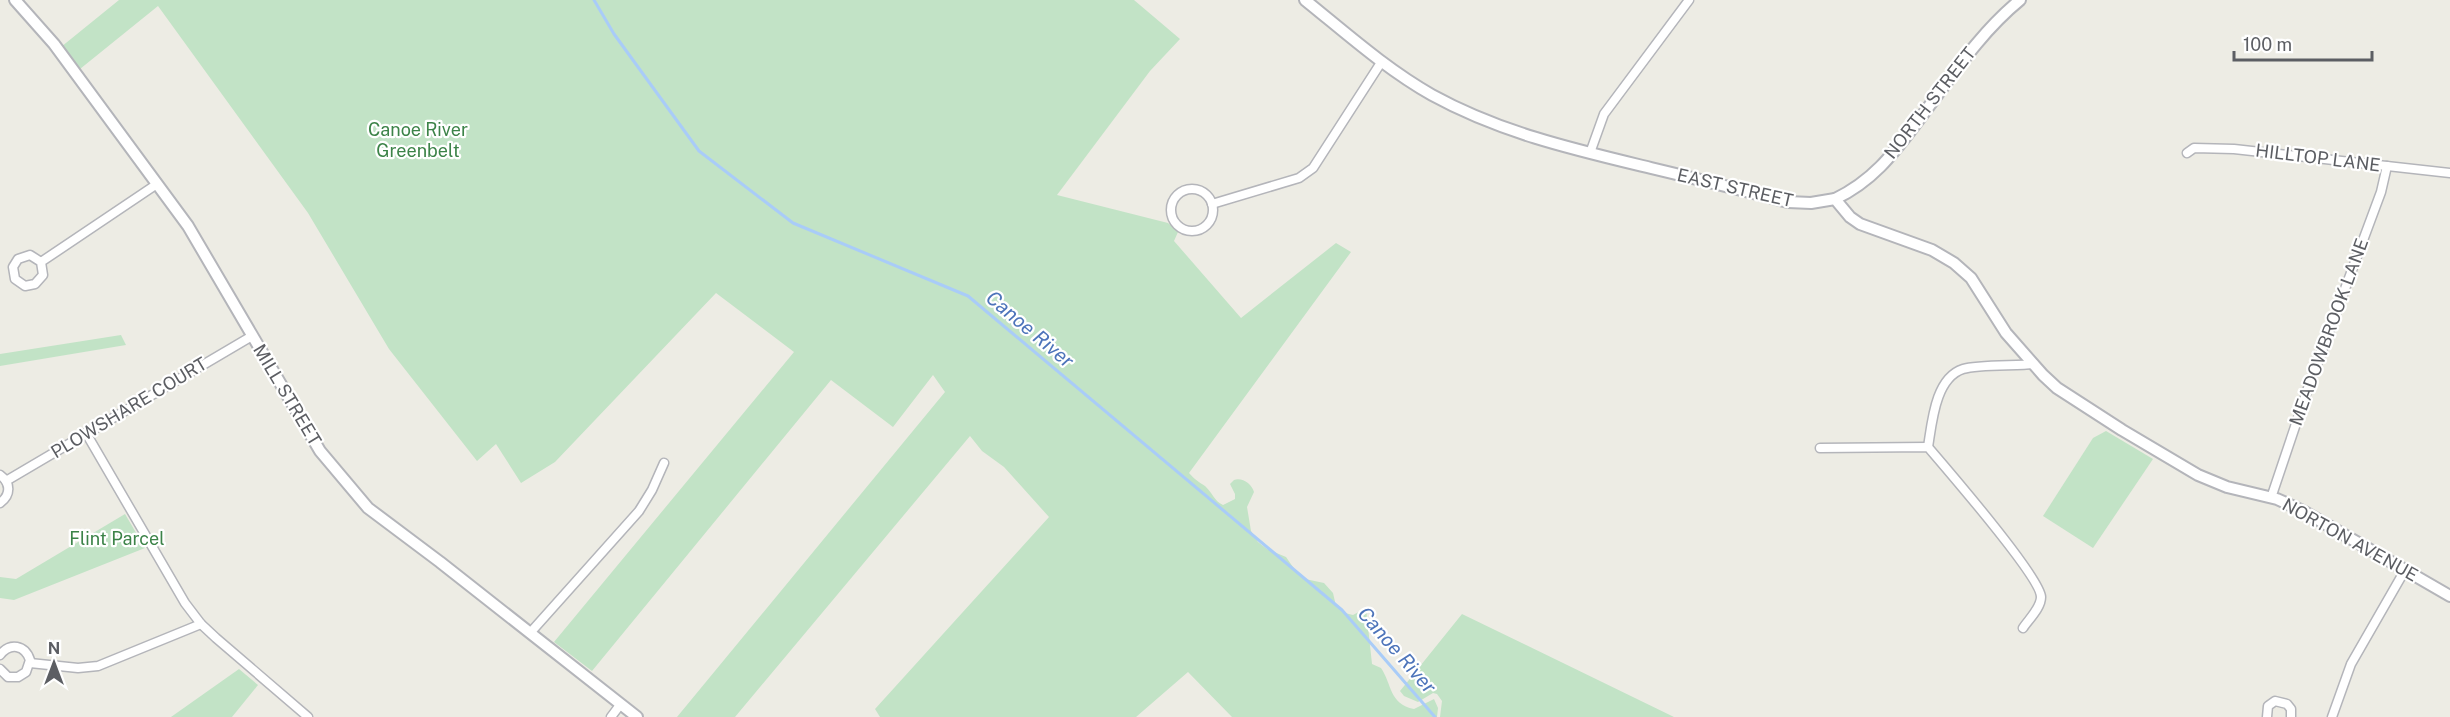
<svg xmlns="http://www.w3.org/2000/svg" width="2450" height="717" viewBox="0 0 2450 717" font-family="'Public Sans',sans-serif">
<rect width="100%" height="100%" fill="#edece4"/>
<g fill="#c2e3c6">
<path d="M 119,0 L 1134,0 L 1180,39 L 1150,71 L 1057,195 L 1168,223 L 1178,232 L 1174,241 L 1241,318 L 1336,243 L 1351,252 L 1189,473 C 1194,479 1199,482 1205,486 C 1212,492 1214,501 1223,505 L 1235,499 L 1235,494 L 1230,484 L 1234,480 C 1242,477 1252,484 1254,492 L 1247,507 L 1251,531 L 1258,542 L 1267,549 L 1286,557 L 1295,570 L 1305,579 L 1324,583 L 1333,593 L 1336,606 L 1345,613 L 1353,615 L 1366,608 L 1372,664 L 1381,668 C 1392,684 1389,704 1414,709 L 1434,699 L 1438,708 L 1437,717 L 1232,717 L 1188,672 L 1136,717 L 880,717 L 875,709 L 1049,517 L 1004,467 L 982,451 L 970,436 L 735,717 L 677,717 L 945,392 L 933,375 L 893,427 L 831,380 L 592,671 L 554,642 L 794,352 L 716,293 L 555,462 L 521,483 L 496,444 L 477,461 L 389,349 L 308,213 L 158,6 L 80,69 L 61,47 Z"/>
<path d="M 121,335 L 126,345 L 0,366 L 0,354 Z"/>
<path d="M 2106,431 L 2153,459 L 2093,548 L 2043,516 L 2093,438 Z"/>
<path d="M 125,514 L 145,548 L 14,600 L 0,598 L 0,577 L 16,579 Z"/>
<path d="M 1462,614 L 1674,717 L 1440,717 L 1442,701 L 1437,694 L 1433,693 L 1418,702 L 1404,696 L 1400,691 Z"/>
<path d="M 239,669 L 258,685 L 232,717 L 171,717 Z"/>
</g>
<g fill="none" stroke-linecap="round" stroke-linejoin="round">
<path stroke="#a9ccf8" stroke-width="3" d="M 594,0 L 614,34 L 699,151 L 793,223 L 968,296 L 1342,610 L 1435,717"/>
<defs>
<g id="minor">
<path d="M 1590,153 L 1604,114 L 1689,0"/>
<path d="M 2187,153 L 2194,148 L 2234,149 L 2450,173"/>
<circle cx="1192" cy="210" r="21"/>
<path d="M 1212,204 L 1299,178 L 1313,168 L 1382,61"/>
<path d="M 41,262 L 43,275 L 35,284 L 25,286 L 15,279 L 13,267 L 18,259 L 30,255 L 41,262 L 157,184"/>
<path d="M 86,433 L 185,603 L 201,624 L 216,638 L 308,717"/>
<path d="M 1928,447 C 1932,423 1935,378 1963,369 C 1978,364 2016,366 2034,364"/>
<path d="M 1820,448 L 1928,447 C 1946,468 2041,578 2041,597 C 2041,608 2029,619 2023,628"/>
<path d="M 0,475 C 11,483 11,495 0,503"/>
<path d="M 6,481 L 252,336"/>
<path d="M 2271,498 L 2307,391 L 2381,192 L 2387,166"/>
<path d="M 530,633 L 639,511 L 652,490 L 664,463"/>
<path d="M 0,655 C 10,642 25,645 30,660 L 26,672 L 18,677 L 8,677 L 0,669"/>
<path d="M 30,663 L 78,668 L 98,666 L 201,624"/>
<path d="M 611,717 L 620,705"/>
<path d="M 2267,717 L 2268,706 L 2275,701 L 2287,704 L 2291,709 L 2291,717"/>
<path d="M 2332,717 L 2351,664 L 2405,570"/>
</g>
<g id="tertiary">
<path d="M 15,0 L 54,44 L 188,226 L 320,451 L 368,508 L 440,562 L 637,717"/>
<path d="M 1305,0 C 1346,33 1386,69 1432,95 C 1501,133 1576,150 1651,168 C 1697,179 1742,190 1788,202 L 1811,203 L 1835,199 L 1850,217 L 1860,224 L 1932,250 L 1954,263 L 1971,278 L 2006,333 L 2043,375 L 2057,388 L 2122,430 L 2198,475 L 2227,487 L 2277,499 L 2303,511 L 2450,596"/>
<path d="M 1835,199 C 1877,179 1897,148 1924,113 C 1954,73 1981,32 2020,0"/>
</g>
</defs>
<use href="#minor" stroke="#b4b5ba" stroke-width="11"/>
<use href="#tertiary" stroke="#b4b5ba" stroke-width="14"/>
<use href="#minor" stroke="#fff" stroke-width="8"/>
<use href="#tertiary" stroke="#fff" stroke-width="10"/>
</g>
<g text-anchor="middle" stroke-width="4.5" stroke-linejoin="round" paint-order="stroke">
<g font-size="18" fill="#5c5e63" stroke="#fff">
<text transform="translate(1930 103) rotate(-52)" y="6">NORTH STREET</text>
<text transform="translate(2318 158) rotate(7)" y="6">HILLTOP LANE</text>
<text transform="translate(1735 188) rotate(13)" y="6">EAST STREET</text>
<text transform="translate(2329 332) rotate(-70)" y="6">MEADOWBROOK LANE</text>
<text transform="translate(287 395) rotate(59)" y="6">MILL STREET</text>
<text transform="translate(129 408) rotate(-31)" y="6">PLOWSHARE COURT</text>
<text transform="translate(2350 540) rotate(29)" y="6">NORTON AVENUE</text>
</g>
<g font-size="18" fill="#3c8348" stroke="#fff">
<text x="418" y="136">Canoe River<tspan x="418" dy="21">Greenbelt</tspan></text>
<text x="117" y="545">Flint Parcel</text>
</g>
<g font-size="20" font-style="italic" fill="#4d74ba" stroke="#fff">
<text transform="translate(1030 329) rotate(40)" y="7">Canoe River</text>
<text transform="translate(1397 650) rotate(49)" y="7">Canoe River</text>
</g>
</g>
<g transform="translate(54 663)" stroke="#ffffff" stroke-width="4.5" paint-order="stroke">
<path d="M0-4.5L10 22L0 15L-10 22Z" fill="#5c5e63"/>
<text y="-9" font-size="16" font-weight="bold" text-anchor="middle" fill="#5c5e63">N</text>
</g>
<path d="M2234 51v9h138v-9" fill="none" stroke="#5c5e63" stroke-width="3"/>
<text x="2243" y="51" font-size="18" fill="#5c5e63" stroke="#ffffff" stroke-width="4.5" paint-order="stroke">100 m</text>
</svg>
